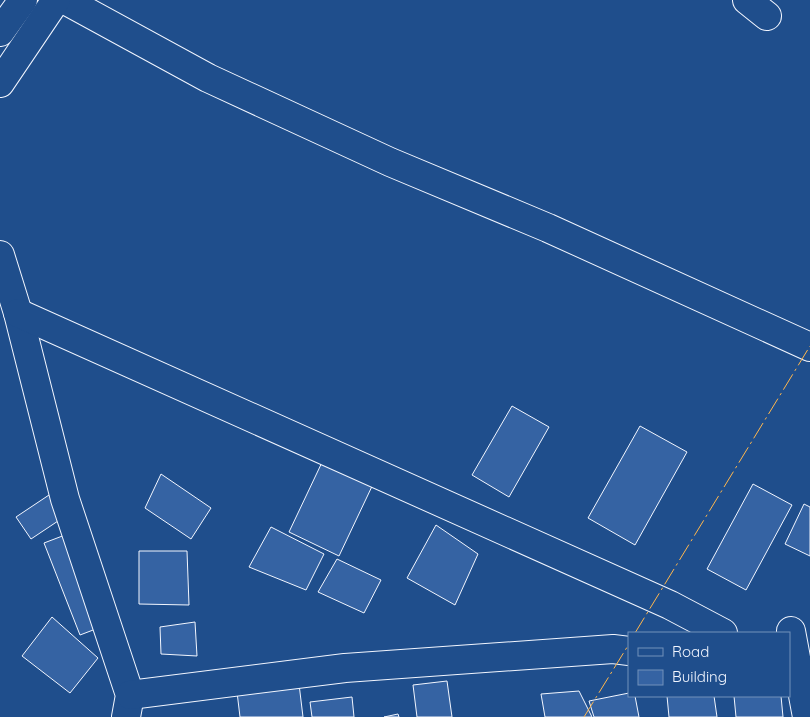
<svg xmlns="http://www.w3.org/2000/svg" width="810" height="717" viewBox="0 0 810 717" font-family="Quicksand,sans-serif">
<rect width="100%" height="100%" fill="#1f4e8c"/>
<g fill="#3563a3" stroke="#f2f6ff">
<path d="M 512,406 L 549,427 L 509,497 L 472,475 Z"/>
<path d="M 640,426 L 687,452 L 635,545 L 588,518 Z"/>
<path d="M 325,456 L 375,480 L 339,556 L 289,532 Z"/>
<path d="M 161,474 L 211,508 L 191,539 L 145,508 Z"/>
<path d="M 753,484 L 792,505 L 746,590 L 707,569 Z"/>
<path d="M 49,495 L 64,517 L 31,539 L 16,517 Z"/>
<path d="M 804,504 L 810,507 L 810,556 L 785,544 Z"/>
<path d="M 436,525 L 478,554 L 455,605 L 407,578 Z"/>
<path d="M 271,527 L 324,554 L 306,590 L 249,567 Z"/>
<path d="M 65,535 L 101,627 L 80,635 L 44,543 Z"/>
<path d="M 139,551 L 187,551 L 189,605 L 139,604 Z"/>
<path d="M 337,559 L 381,580 L 364,613 L 318,592 Z"/>
<path d="M 52,617 L 98,658 L 70,693 L 22,656 Z"/>
<path d="M 195,622 L 197,656 L 161,654 L 160,627 Z"/>
<path d="M 447,681 L 452,717 L 417,717 L 413,685 Z"/>
<path d="M 299,684 L 303,717 L 240,717 L 237,692 Z"/>
<path d="M 579,691 L 592,717 L 545,717 L 541,694 Z"/>
<path d="M 629,693 L 629,696 L 635,696 L 639,717 L 594,717 L 589,701 Z"/>
<path d="M 667,696 L 714,696 L 717,717 L 669,717 Z"/>
<path d="M 734,696 L 781,696 L 783,717 L 736,717 Z"/>
<path d="M 352,697 L 354,717 L 312,717 L 310,702 Z"/>
<path d="M 398,714 L 399,717 L 384,717 Z"/>
</g>
<g fill="none" stroke-linecap="round" stroke-linejoin="round">
<defs>
<g id="minor">
<path d="M 65,0 L 208,78 L 390,162 L 548,228 L 810,347"/>
<path d="M 747,0 L 767,16"/>
<path d="M 0,255 L 18,313 L 65,499 L 130,695 L 126,717"/>
<path d="M 18,313 L 670,605 L 723,633"/>
<path d="M 791,631 L 807,717"/>
<path d="M 130,695 L 345,668 L 613,649 L 629,651"/>
</g>
<g id="major">
<path d="M 0,32 L 23,0"/>
<path d="M 0,83 L 56,0"/>
</g>
</defs>
<use href="#minor" stroke="#f2f6ff" stroke-width="30"/>
<use href="#major" stroke="#f2f6ff" stroke-width="30"/>
<use href="#minor" stroke="#1f4e8c" stroke-width="28"/>
<use href="#major" stroke="#1f4e8c" stroke-width="28"/>
<g stroke="#ffb74d" stroke-width="1" stroke-dasharray="18 4 2.5 4" stroke-linecap="butt">
<path d="M 635,633 L 810,346"/>
<path d="M 584,717 L 629,644"/>
</g>
</g>
<rect x="628" y="632" width="162" height="65" fill="#1f4e8c" stroke="#7391ba"/>
<rect x="638" y="648" width="25" height="8" fill="#1f4e8c" stroke="#7391ba"/>
<text x="672" y="657" font-size="15" fill="#f2f6ff">Road</text>
<rect x="638" y="670" width="25" height="15" fill="#3563a3" stroke="#7391ba"/>
<text x="672" y="682" font-size="15" fill="#f2f6ff">Building</text>
</svg>
